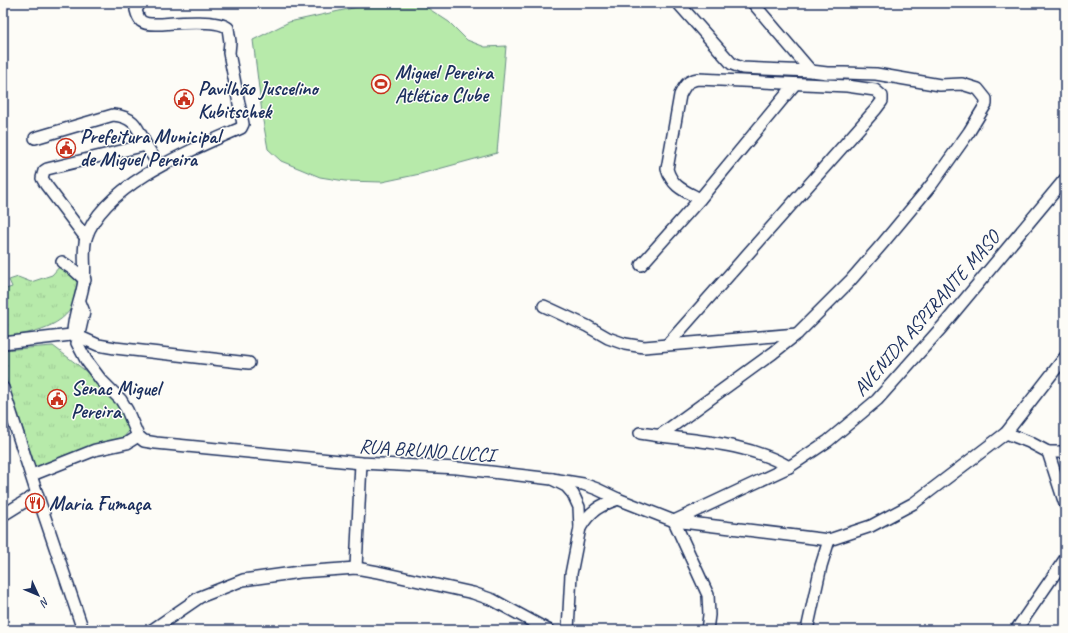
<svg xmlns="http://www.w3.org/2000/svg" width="1068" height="633" viewBox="0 0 1068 633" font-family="Caveat,sans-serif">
<defs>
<pattern id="park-tufts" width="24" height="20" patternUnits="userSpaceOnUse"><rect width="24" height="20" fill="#b7eaaa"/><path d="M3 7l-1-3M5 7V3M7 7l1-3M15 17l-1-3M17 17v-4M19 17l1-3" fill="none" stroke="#9dc995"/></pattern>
</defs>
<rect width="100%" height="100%" fill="#fdfcf7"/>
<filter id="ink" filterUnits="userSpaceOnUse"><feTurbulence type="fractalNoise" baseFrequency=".025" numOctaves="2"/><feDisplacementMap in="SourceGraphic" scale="8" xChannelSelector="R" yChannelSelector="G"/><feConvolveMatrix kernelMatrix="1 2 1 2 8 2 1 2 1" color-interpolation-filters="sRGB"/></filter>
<g filter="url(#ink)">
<path fill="#b7eaaa" stroke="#698c84" d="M 420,3 L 449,22 L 467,40 L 485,47 L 506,46 L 497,153 L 420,174 L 382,182 L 345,181 L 320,177 L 281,161 L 268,149 L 263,121 L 253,40 L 289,22 L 371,4 Z"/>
<g fill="url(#park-tufts)" stroke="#698c84">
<path d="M 61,265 C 77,277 81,276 76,296 C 69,328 29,333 3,338 L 3,290 L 12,287 L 9,280 L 18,277 L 31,282 L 52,275 Z"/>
<path d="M 53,346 C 78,365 107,385 123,412 C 126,417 128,424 130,430 L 123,438 L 108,441 L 37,471 L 3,370 L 3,350 Z"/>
</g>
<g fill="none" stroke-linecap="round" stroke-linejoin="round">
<defs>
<g id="minor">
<path d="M 678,3 L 732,64 L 742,68 L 811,71"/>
<path d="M 35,138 L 113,115 C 135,117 137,127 146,145"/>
<path d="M 86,238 L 46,185 L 42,178 L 44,171 L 47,169 L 146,145 L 159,166"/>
<path d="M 62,262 L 74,270 L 85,280"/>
<path d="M 641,265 L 700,199 L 795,84"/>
<path d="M 544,306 L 587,326 L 608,338 L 625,344 L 644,347 L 797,334"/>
<path d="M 73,333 C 73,315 82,298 84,280 C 86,267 82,252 86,238 C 103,185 193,149 241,128 L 243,124 L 229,53 L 230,42 L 228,28 C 217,19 175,23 160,24 C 154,24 146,25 141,21 C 138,18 137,14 136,10 L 140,3"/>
<path d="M 79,334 L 84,312 L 80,302"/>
<path d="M 80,337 L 98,345 L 115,348 L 249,363"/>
<path d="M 3,343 L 71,335"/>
<path d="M 668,344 L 876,109 L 882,101 L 882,96 L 875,90 L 847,86 L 698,79 C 687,81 685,85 680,95 L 667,169 C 672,187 685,191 700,199"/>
<path d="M 3,388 L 37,494 L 83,630"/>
<path d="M 640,433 C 691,441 744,441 789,467"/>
<path d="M 1006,433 L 1029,442 L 1048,452 L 1065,504"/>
<path d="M 138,436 L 144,441 L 156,443 L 361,463 L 457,468 L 552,479 L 566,486 L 573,494 L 579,507 L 580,528 L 571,574 L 568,630"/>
<path d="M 659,436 L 773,353 L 797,334 L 850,281 L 883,243 L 932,184 L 969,132 L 986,104 L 986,99 L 978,89 L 962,84 L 940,85 L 876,74 L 844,73 L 827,73 L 811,71 L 753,3"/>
<path d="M 1048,452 L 1065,452"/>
<path d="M 32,475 L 95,450 L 127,443 L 138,436 L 127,410 L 121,400 L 101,380 L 86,360 L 77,343"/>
<path d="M 552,479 L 583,484 L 597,489 L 618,499 L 674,521 L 829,540 L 871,526 L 914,503 L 1006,433 L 1065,357"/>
<path d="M 3,515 L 37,494"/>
<path d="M 580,528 C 590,511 600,505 618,499"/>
<path d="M 356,568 L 361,463"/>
<path d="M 152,630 L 200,597 L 243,580 L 300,572 L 356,568 L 378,572 L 473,593 L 493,600 L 548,630"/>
<path d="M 707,630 L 709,615 L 708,595 L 674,521 L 789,467 L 828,441 L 877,400 L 942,327 L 1065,179"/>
<path d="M 807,630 L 821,566 L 829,540"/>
<path d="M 1016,630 L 1065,559"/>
</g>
</defs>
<use href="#minor" stroke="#1b2f5e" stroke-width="14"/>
<use href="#minor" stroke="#fdfcf7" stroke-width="11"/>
</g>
</g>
<defs>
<symbol id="stadium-ring" viewBox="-11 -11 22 22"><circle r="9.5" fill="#fdfcf7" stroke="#c8321e" stroke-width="1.5"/><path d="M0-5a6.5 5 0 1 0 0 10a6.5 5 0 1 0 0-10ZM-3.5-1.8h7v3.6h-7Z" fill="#c8321e"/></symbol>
<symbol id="civic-ring" viewBox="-11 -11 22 22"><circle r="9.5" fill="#fdfcf7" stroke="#c8321e" stroke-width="1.5"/><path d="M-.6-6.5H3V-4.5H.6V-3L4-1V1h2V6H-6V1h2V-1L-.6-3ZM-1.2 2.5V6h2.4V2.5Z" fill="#c8321e"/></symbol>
<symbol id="restaurant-ring" viewBox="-11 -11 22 22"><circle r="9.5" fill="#fdfcf7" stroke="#c8321e" stroke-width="1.5"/><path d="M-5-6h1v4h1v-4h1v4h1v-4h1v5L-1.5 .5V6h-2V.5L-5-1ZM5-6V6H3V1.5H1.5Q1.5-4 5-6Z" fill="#c8321e"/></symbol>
</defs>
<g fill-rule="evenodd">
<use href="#stadium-ring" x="370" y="73" width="22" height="22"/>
<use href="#civic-ring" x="173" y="88" width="22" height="22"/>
<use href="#civic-ring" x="55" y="137" width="22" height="22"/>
<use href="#civic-ring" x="46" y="388" width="22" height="22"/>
<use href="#restaurant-ring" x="24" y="492" width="22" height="22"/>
</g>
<g text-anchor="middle" stroke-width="3" stroke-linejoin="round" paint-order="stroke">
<g font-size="20" font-weight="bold" fill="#1b2f5e" stroke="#fdfcf7" text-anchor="start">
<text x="395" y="79">Miguel Pereira<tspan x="395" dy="23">Atlético Clube</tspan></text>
<text x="198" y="95">Pavilhão Juscelino<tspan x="198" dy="23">Kubitschek</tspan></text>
<text x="80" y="143">Prefeitura Municipal<tspan x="80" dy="23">de Miguel Pereira</tspan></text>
<text x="71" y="395">Senac Miguel<tspan x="71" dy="23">Pereira</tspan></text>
<text x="49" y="510">Maria Fumaça</text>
</g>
<g font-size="20" fill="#1b2f5e" stroke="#fdfcf7">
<text transform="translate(926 313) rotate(-49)" y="7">AVENIDA ASPIRANTE MASO</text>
<text transform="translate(427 450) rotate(4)" y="7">RUA BRUNO LUCCI</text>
</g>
</g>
<rect width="1068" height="633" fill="none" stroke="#fdfcf7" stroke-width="16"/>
<rect x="8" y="8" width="1052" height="617" fill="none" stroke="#1b2f5e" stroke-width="1.5" filter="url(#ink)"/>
<g transform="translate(38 595) rotate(134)" stroke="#fdfcf7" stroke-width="3" paint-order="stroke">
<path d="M0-3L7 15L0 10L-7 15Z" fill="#1b2f5e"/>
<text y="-6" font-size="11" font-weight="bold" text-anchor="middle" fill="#1b2f5e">N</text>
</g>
</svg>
